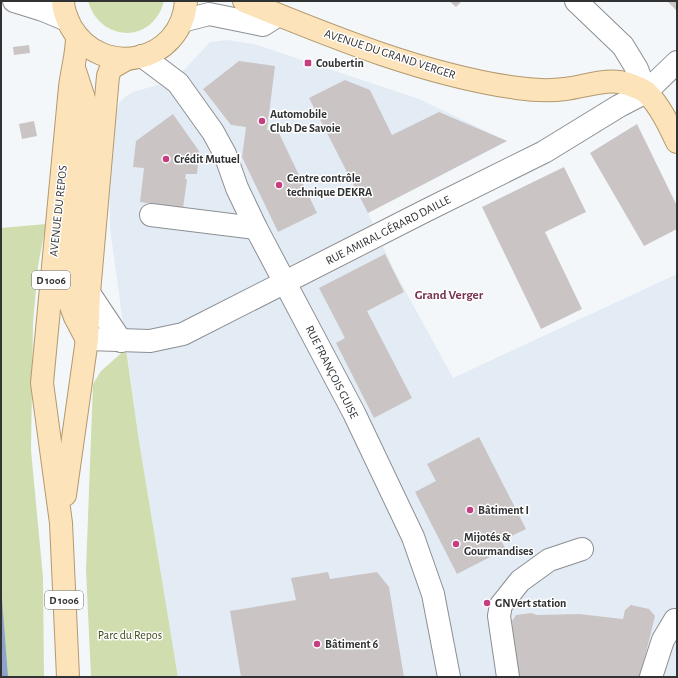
<svg xmlns="http://www.w3.org/2000/svg" width="678" height="678" viewBox="0 0 678 678" font-family="'Alegreya Sans',sans-serif">
<rect width="100%" height="100%" fill="#f3f7fa"/>
<path fill="#e3ecf5" d="M 227,40 L 254,44 L 419,99 L 507,141 L 368,213 L 394,270 L 453,378 L 677,274 L 677,677 L 178,677 L 139,441 L 110,228 L 109,142 L 119,103 L 125,97 L 133,92 L 161,84 L 185,69 L 210,42 Z"/>
<g fill="#d0deaf">
<path d="M 88,1 L 164,1 C 153,44 100,43 88,1 Z"/>
<path d="M 46,224 L 38,266 L 33,323 L 31,450 L 43,577 L 44,677 L 7,677 L 1,589 L 1,228 Z"/>
<path d="M 126,349 L 139,441 L 178,677 L 91,677 L 86,570 L 93,384 L 101,371 Z"/>
</g>
<path fill="#8da3cc" d="M 1,589 L 2,599 L 8,677 L 1,677 Z"/>
<g fill="#cac5c4">
<path d="M 449,1 L 462,1 L 456,7 Z"/>
<path d="M 667,1 L 677,1 L 677,11 Z"/>
<path d="M 29,45 L 30,53 L 14,55 L 13,47 Z"/>
<path d="M 239,61 L 275,66 L 267,130 L 278,131 L 317,213 L 278,232 L 242,157 L 246,127 L 231,125 L 203,89 Z"/>
<path d="M 345,80 L 370,90 L 392,135 L 439,112 L 507,141 L 368,213 L 309,98 Z"/>
<path d="M 173,114 L 199,151 L 197,174 L 186,174 L 185,178 L 187,180 L 183,208 L 140,202 L 144,168 L 133,167 L 136,141 Z"/>
<path d="M 34,121 L 37,136 L 22,139 L 19,124 Z"/>
<path d="M 637,124 L 677,206 L 677,229 L 644,246 L 590,153 Z"/>
<path d="M 564,167 L 586,212 L 545,232 L 582,309 L 541,329 L 482,207 Z"/>
<path d="M 385,254 L 404,292 L 367,311 L 412,398 L 374,418 L 336,343 L 345,338 L 319,288 Z"/>
<path d="M 479,437 L 526,529 L 501,541 L 506,549 L 457,574 L 415,492 L 436,481 L 427,464 Z"/>
<path d="M 328,572 L 330,579 L 377,572 L 389,587 L 404,677 L 241,677 L 230,611 L 296,600 L 291,578 Z"/>
<path d="M 631,605 L 649,609 L 655,616 L 640,677 L 518,677 L 512,621 L 516,615 L 531,613 L 537,615 L 579,614 L 623,619 L 625,610 Z"/>
</g>
<g fill="none" stroke-linecap="round" stroke-linejoin="round">
<defs>
<g id="minor">
<path d="M 14,1 L 43,10 L 67,20"/>
<path d="M 576,1 L 623,46 L 637,69 L 646,92"/>
<path d="M 182,21 L 209,14 L 263,25 L 277,16"/>
<path d="M 142,56 L 178,83 L 213,132 L 225,154 L 237,188 L 256,228 L 354,413 L 413,537 L 433,594 L 449,677"/>
<path d="M 151,215 L 256,228"/>
<path d="M 89,293 L 121,341"/>
<path d="M 87,339 L 150,341 L 183,334 L 427,210 L 544,152 L 619,106 L 646,92 L 677,62"/>
<path d="M 508,677 L 499,616 L 501,605 L 520,581 L 549,560 L 582,549"/>
<path d="M 651,677 L 663,640 L 675,620"/>
</g>
<g id="major">
<path d="M 63,1 C 63,10 67,19 71,27 C 102,80 182,63 186,1"/>
<path d="M 244,1 C 330,36 424,75 517,88 C 531,90 551,91 565,89 C 585,87 608,77 628,84 C 633,86 643,89 647,93 C 660,106 669,125 677,142"/>
<path d="M 75,71 L 89,114 L 68,298 L 75,317 L 86,338"/>
<path d="M 65,495 L 87,339 L 89,293 L 108,76 L 111,68 L 127,59"/>
<path d="M 68,677 L 61,523 L 42,383 L 70,87 C 72,70 77,54 77,37"/>
</g>
</defs>
<use href="#minor" stroke="#8c8f92" stroke-width="24"/>
<use href="#major" stroke="#b4996d" stroke-width="24"/>
<use href="#minor" stroke="#fff" stroke-width="22"/>
<use href="#major" stroke="#fce3b9" stroke-width="22"/>
</g>
<g fill="#c43e80" stroke="#fff" stroke-width="1.5">
<rect x="304" y="59" width="8" height="8" rx="2"/>
<circle cx="262" cy="121" r="4"/>
<circle cx="166" cy="159" r="4"/>
<circle cx="279" cy="185" r="4"/>
<circle cx="470" cy="510" r="4"/>
<circle cx="456" cy="544" r="4"/>
<circle cx="487" cy="603" r="4"/>
<circle cx="317" cy="644" r="4"/>
</g>
<g text-anchor="middle" stroke-width="3" stroke-linejoin="round" paint-order="stroke">
<g fill="#fff" stroke="#6f7071" stroke-width="1">
<rect x="32" y="271" width="38" height="18" rx="3"/>
<rect x="45" y="591" width="38" height="18" rx="3"/>
</g>
<g font-size="11" font-weight="bold" fill="#313234">
<text x="51" y="284">D 1006</text>
<text x="64" y="604">D 1006</text>
</g>
<g font-size="12" fill="#313234" stroke="#fff">
<text transform="translate(390 54) rotate(18)" y="4">AVENUE DU GRAND VERGER</text>
<text transform="translate(58 211) rotate(-84)" y="4">AVENUE DU REPOS</text>
<text transform="translate(388 230) rotate(-27)" y="4">RUE AMIRAL GÉRARD DAILLE</text>
<text transform="translate(332 372) rotate(63)" y="4">RUE FRANÇOIS GUISE</text>
</g>
<g font-size="12" font-weight="bold" fill="#313234" stroke="#fff" text-anchor="start">
<text x="316" y="67">Coubertin</text>
<text x="270" y="118">Automobile<tspan x="270" dy="14">Club De Savoie</tspan></text>
<text x="174" y="163">Crédit Mutuel</text>
<text x="287" y="182">Centre contrôle<tspan x="287" dy="14">technique DEKRA</tspan></text>
<text x="478" y="514">Bâtiment I</text>
<text x="464" y="541">Mijotés &amp;<tspan x="464" dy="14">Gourmandises</tspan></text>
<text x="495" y="607">GNVert station</text>
<text x="325" y="648">Bâtiment 6</text>
</g>
<g font-size="12" fill="#3d4915" stroke="#fff">
<text x="130" y="639">Parc du Repos</text>
</g>
<g font-size="13" font-weight="bold" fill="#773552" stroke="#fff">
<text x="449" y="299">Grand Verger</text>
</g>
</g>
<rect width="678" height="678" fill="none" stroke="#313234" stroke-width="4"/>
</svg>
